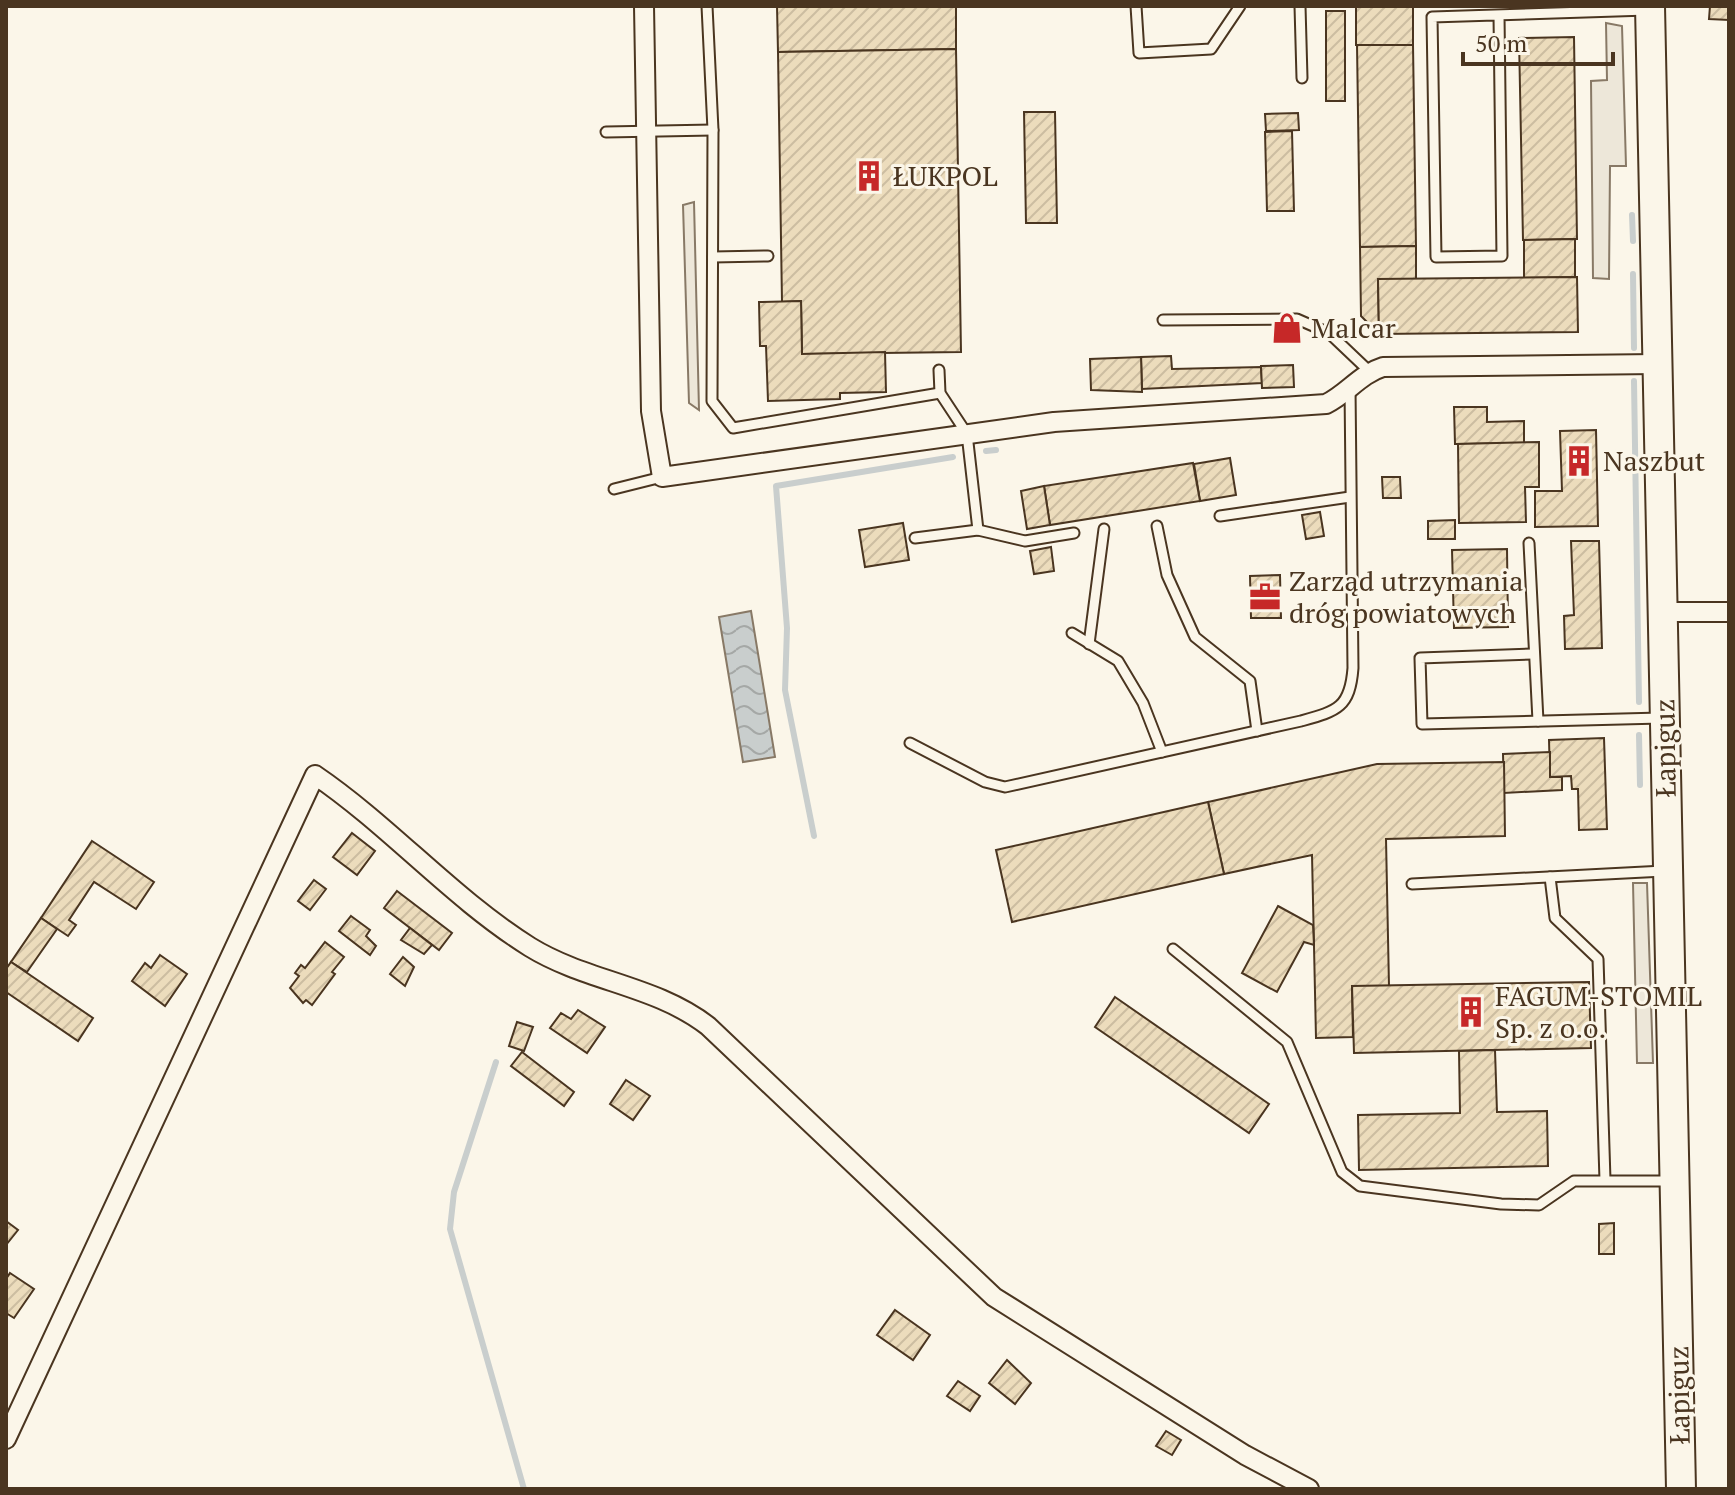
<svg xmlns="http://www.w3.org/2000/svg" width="1735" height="1495" viewBox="0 0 1735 1495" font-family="'PT Serif',serif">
<defs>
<pattern id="water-waves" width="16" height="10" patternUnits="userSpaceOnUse" patternTransform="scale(2)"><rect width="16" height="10" fill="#c9cecd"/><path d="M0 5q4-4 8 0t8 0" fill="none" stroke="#a5a8a6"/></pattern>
<pattern id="building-hatch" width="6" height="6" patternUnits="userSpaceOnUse" patternTransform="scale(2)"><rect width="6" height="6" fill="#ecdcbc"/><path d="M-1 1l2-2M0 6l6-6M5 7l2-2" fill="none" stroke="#ccbda1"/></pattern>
</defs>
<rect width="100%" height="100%" fill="#fbf6e9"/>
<g fill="#ede7d9" stroke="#887966" stroke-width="2">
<path d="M 1606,23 L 1622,26 L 1626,166 L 1610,166 L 1609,279 L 1593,278 L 1591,81 L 1607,80 Z"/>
<path d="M 694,202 L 699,410 L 689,403 L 683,205 Z"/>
<path d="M 1633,883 L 1647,883 L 1653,1063 L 1637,1063 Z"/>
</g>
<path fill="url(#water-waves)" stroke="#887966" stroke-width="2" d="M 751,611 L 775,757 L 743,762 L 719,617 Z"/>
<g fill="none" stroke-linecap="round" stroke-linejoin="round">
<g stroke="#c9cecd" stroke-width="6">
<path d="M 1632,215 L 1633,241"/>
<path d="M 1633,274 L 1634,348"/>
<path d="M 1634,381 L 1639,702"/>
<path d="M 986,451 L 996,450"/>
<path d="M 1639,735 L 1640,785"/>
<path d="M 814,836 L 785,690 L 787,628 L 776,486 L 953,457"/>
<path d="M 496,1062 L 454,1192 L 450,1229 L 524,1489"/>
</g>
</g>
<g fill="url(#building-hatch)" stroke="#4a3520" stroke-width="2">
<path d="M 777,6 L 956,6 L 956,49 L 778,52 Z"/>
<rect x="1356" y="6" width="57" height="39"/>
<path d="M 1710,6 L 1729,6 L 1729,20 L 1709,19 Z"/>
<rect x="1326" y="11" width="19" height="90"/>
<path d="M 1574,37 L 1577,239 L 1523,240 L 1519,38 Z"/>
<path d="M 1357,45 L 1413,45 L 1416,246 L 1360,247 Z"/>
<path d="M 956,49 L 961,352 L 802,354 L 801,301 L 782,302 L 778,52 Z"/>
<path d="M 1024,112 L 1055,112 L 1057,223 L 1026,223 Z"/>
<path d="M 1298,113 L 1299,130 L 1266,131 L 1265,114 Z"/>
<path d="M 1292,131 L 1294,211 L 1267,211 L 1265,132 Z"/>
<path d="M 1575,239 L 1575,277 L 1524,278 L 1524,240 Z"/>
<path d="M 1416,246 L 1416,279 L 1378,279 L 1379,334 L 1361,316 L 1360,247 Z"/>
<path d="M 1577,277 L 1578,332 L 1379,334 L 1378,279 Z"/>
<path d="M 801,301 L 802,354 L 885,352 L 886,392 L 840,393 L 840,399 L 768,401 L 766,346 L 760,346 L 759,302 Z"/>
<path d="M 1171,356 L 1172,369 L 1261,367 L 1262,383 L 1142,389 L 1141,357 Z"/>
<path d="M 1141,357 L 1142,392 L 1091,390 L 1090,359 Z"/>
<path d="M 1293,365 L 1294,387 L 1262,388 L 1261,366 Z"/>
<path d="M 1454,407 L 1487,407 L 1487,422 L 1524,421 L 1524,443 L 1455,444 Z"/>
<path d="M 1596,430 L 1598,526 L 1535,527 L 1535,491 L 1562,491 L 1560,431 Z"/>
<path d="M 1539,442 L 1539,487 L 1525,487 L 1526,522 L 1459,523 L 1458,444 Z"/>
<path d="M 1230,458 L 1236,495 L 1200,501 L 1194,464 Z"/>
<path d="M 1193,463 L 1200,501 L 1050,525 L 1044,486 Z"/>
<path d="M 1382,477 L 1400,477 L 1401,498 L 1383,498 Z"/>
<path d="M 1044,486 L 1050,525 L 1027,529 L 1021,491 Z"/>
<path d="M 1320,512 L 1324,536 L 1306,539 L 1302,515 Z"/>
<path d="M 1455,520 L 1455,539 L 1428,539 L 1428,521 Z"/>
<path d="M 903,523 L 909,560 L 865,567 L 859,530 Z"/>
<path d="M 1571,541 L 1599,541 L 1602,648 L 1565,649 L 1564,616 L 1574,615 Z"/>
<path d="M 1051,547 L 1054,571 L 1034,574 L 1030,551 Z"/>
<path d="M 1507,549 L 1508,627 L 1454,628 L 1452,550 Z"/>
<path d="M 1280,575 L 1281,618 L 1251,618 L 1250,576 Z"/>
<path d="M 1604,738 L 1607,829 L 1579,830 L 1578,789 L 1572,789 L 1571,776 L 1550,777 L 1549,740 Z"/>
<path d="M 1550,752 L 1550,777 L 1562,777 L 1562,790 L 1504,793 L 1503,754 Z"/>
<path d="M 1504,762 L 1505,836 L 1386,839 L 1389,986 L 1352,986 L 1353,1037 L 1316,1038 L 1312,855 L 1224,874 L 1208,802 L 1377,764 Z"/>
<path d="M 1208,802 L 1224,874 L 1012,922 L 996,850 Z"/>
<path d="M 352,833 L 375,851 L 357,875 L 333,857 Z"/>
<path d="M 92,841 L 154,882 L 136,909 L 94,882 L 69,920 L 76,925 L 68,936 L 41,918 Z"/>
<path d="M 314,880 L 326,889 L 310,910 L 298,901 Z"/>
<path d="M 397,891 L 452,933 L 439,950 L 384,908 Z"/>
<path d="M 1278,906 L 1313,925 L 1314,945 L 1304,942 L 1277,992 L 1242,973 Z"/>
<path d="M 351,916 L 370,930 L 366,936 L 376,946 L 370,955 L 339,931 Z"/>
<path d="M 41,918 L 57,929 L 27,972 L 11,962 Z"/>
<path d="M 410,928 L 432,945 L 424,954 L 401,940 Z"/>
<path d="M 325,942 L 344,957 L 332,972 L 335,974 L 312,1005 L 306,1000 L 303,1003 L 290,988 L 299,976 L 295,973 L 301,965 L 305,968 Z"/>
<path d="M 160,955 L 187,974 L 165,1006 L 132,981 L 145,963 L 151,968 Z"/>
<path d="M 403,957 L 414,967 L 405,986 L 390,974 Z"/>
<path d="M 11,962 L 93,1018 L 78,1041 L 6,992 L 6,969 Z"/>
<path d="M 1589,982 L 1591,1048 L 1354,1053 L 1352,986 Z"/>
<path d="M 1115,997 L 1269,1104 L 1249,1133 L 1095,1027 Z"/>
<path d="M 578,1010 L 605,1027 L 587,1053 L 550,1028 L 561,1013 L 571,1019 Z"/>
<path d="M 517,1022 L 533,1027 L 524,1051 L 509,1046 Z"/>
<path d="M 1495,1050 L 1497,1112 L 1547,1111 L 1548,1166 L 1359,1170 L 1358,1115 L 1460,1113 L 1459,1051 Z"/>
<path d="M 522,1052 L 574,1092 L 564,1106 L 511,1066 Z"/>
<path d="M 626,1080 L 650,1096 L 633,1120 L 610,1104 Z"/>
<path d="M 6,1221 L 18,1230 L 6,1245 Z"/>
<path d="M 1614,1223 L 1614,1254 L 1599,1254 L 1599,1224 Z"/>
<path d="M 10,1273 L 34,1289 L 14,1318 L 6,1313 L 6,1279 Z"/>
<path d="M 895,1310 L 930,1335 L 913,1360 L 877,1335 Z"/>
<path d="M 1007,1360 L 1031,1383 L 1015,1404 L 989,1383 Z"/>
<path d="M 958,1381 L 980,1396 L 970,1411 L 947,1396 Z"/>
<path d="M 1166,1431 L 1181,1440 L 1172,1455 L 1156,1446 Z"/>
</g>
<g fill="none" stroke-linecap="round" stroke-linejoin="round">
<defs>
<g id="service">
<path d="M 707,6 L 713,130 L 712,401 L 733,428 L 940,393"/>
<path d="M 1136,6 L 1139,53 L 1211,49 L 1240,6"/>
<path d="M 1300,6 L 1302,78"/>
<path d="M 1499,15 L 1502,256 L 1436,257 L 1432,17 L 1647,10"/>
<path d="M 606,132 L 713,130"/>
<path d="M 713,257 L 768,256"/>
<path d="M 1163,320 L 1297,319 L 1329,333 L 1369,371"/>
<path d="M 939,370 L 940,393 L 967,434 L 978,530"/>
<path d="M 614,489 L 662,477"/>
<path d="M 1220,516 L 1350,497"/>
<path d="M 1157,526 L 1167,575 L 1195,637 L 1250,681 L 1257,731"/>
<path d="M 915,538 L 978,530 L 1025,541 L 1074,533"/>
<path d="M 1529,543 L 1538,721"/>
<path d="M 1072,633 L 1118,661 L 1143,703 L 1162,752"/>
<path d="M 1089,644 L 1104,529"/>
<path d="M 1533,654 L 1420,658 L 1422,724 L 1661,718"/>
<path d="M 910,743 L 985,782 L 1005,787 L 1301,721 C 1337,711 1350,708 1353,668 L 1350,388"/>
<path d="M 1550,877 L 1555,918 L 1598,959 L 1605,1180"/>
<path d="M 1412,884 L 1664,871"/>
<path d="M 1173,949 L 1287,1042 L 1342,1172 L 1360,1186 L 1501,1204 L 1539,1205 L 1574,1181 L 1671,1181"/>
</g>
<g id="minor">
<path d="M 644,6 L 651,411 L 662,477 L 1054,422 L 1326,404 C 1347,394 1360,374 1383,367 L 1657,364"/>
<path d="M 1662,612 L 1729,612"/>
<path d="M 6,1439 L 315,775 C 390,826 453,899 530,947 C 587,982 655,985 708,1026 L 994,1297 L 1245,1455 L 1309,1489"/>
</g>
<path id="primary" d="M 1650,6 L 1681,1489"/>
</defs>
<use href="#service" stroke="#4a3520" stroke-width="13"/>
<use href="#minor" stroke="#4a3520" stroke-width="22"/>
<use href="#primary" stroke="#4a3520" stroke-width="32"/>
<use href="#service" stroke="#fbf6e9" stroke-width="9"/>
<use href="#minor" stroke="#fbf6e9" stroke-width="18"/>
<use href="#primary" stroke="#fbf6e9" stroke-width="28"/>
</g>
<defs>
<symbol id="building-bare" viewBox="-9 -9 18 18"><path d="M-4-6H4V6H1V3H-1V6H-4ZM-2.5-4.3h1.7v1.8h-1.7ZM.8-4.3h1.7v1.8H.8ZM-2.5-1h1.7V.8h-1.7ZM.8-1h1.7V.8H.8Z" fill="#c62828" stroke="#fbf6e9" stroke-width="2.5" paint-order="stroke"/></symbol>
<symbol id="shop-bare" viewBox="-9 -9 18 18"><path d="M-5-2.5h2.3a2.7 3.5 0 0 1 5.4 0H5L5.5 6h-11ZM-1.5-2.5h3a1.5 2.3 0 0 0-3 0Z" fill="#c62828" stroke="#fbf6e9" stroke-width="2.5" paint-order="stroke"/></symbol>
<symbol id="office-bare" viewBox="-9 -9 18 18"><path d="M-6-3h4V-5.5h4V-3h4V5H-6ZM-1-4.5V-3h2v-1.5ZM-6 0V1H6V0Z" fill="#c62828" stroke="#fbf6e9" stroke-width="2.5" paint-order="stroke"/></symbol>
</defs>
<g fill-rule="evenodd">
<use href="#building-bare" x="847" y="154" width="44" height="44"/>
<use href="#shop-bare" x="1265" y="306" width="44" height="44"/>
<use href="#building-bare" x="1557" y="439" width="44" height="44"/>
<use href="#office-bare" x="1243" y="575" width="44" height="44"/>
<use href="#building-bare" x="1449" y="990" width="44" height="44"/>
</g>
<g text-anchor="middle" stroke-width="6" stroke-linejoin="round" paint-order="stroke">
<g font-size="28" fill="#4a3520" stroke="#fbf6e9" text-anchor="start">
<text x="893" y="186">ŁUKPOL</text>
<text x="1311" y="338">Malcar</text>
<text x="1603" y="471">Naszbut</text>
<text x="1289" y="591">Zarząd utrzymania<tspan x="1289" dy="32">dróg powiatowych</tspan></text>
<text x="1495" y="1006">FAGUM-STOMIL<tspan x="1495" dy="32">Sp. z o.o.</tspan></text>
</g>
<g font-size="28" fill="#4a3520" stroke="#fbf6e9">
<text transform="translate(1665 748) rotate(-91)" y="10">Łapiguz</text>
<text transform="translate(1679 1395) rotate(-91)" y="10">Łapiguz</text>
</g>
</g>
<rect width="1735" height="1495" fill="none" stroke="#4a3520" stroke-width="16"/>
<path d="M1463 52v12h150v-12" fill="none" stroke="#4a3520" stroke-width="4"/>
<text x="1475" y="52" font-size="24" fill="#4a3520" stroke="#fbf6e9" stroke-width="6" paint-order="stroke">50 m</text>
</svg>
